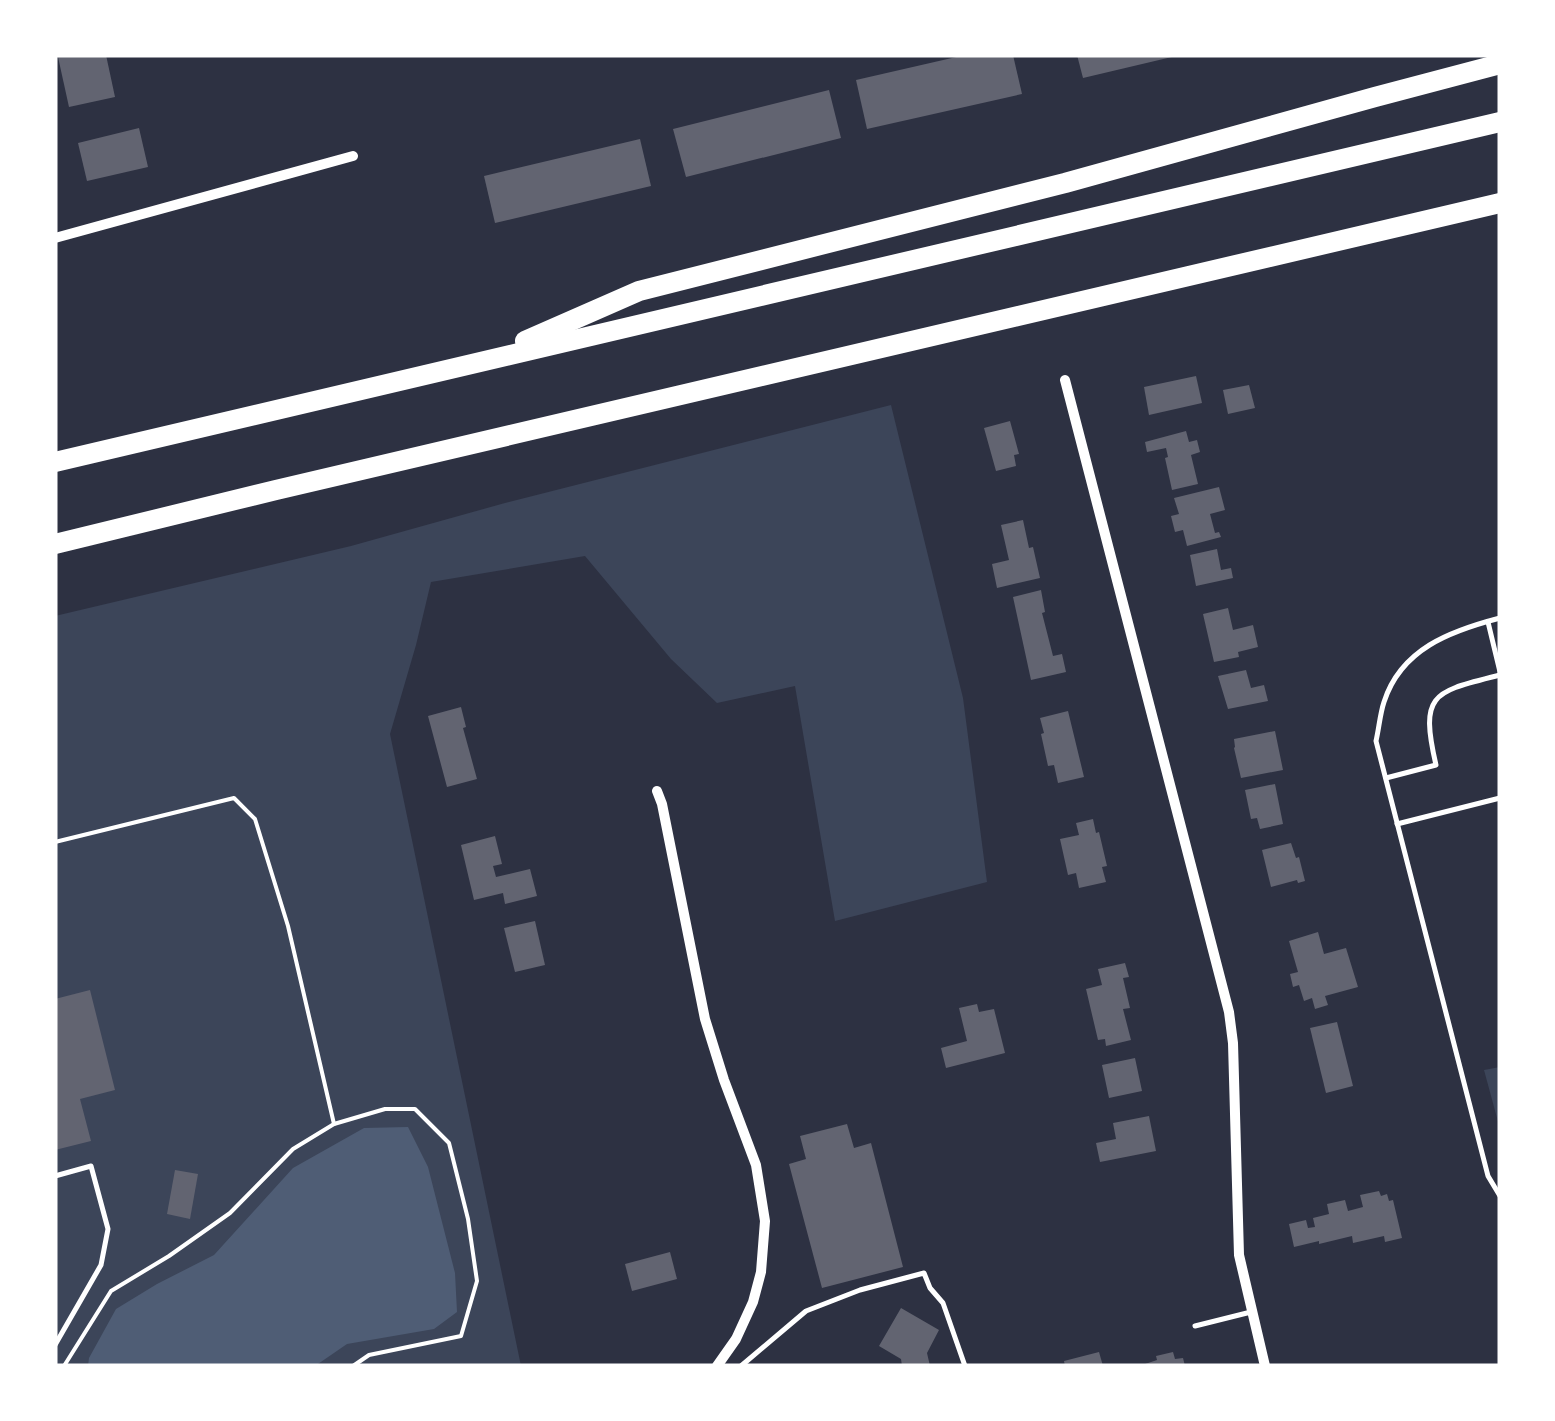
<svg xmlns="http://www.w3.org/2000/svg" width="1555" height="1421" viewBox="0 0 1555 1421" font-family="Manrope,sans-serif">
<rect width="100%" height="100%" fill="#2d3142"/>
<g fill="#3c4559">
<path d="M 891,405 L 963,698 L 987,882 L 835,921 L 795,686 L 717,703 L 671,659 L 585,556 L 431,582 L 416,645 L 390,734 L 521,1366 L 55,1366 L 55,616 L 351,546 L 505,503 Z"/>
<path d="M 1500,1067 L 1500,1129 L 1484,1070 Z"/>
</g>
<path fill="#4f5d75" d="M 408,1127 L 428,1167 L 455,1273 L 457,1312 L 434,1329 L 347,1344 L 315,1366 L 88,1366 L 89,1358 L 116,1309 L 157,1284 L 214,1255 L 293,1168 L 364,1128 Z"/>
<g fill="#626471">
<path d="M 66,55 L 106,55 L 115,97 L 69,107 L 58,57 Z"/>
<path d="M 965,55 L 1013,55 L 1022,94 L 867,129 L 856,80 Z"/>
<path d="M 1077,55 L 1176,55 L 1176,56 L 1083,78 Z"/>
<path d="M 829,90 L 841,138 L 686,177 L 673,129 Z"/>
<path d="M 139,128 L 148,167 L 87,181 L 78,143 Z"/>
<path d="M 640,139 L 651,186 L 495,223 L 484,176 Z"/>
<path d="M 1196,376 L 1202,403 L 1149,415 L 1144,387 Z"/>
<path d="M 1249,385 L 1255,408 L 1228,414 L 1223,390 Z"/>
<path d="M 1010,421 L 1019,454 L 1014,455 L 1016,466 L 996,471 L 984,428 Z"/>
<path d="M 1186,431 L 1189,442 L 1197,440 L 1200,452 L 1191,455 L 1198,484 L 1172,490 L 1165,458 L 1168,457 L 1166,448 L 1147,452 L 1145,442 Z"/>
<path d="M 1219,487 L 1225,510 L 1210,514 L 1215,533 L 1219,532 L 1221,537 L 1187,546 L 1183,530 L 1175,532 L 1171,516 L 1179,514 L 1174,498 Z"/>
<path d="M 1023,520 L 1029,548 L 1033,547 L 1040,578 L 997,588 L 992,564 L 1009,560 L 1001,525 Z"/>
<path d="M 1217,549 L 1221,570 L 1231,568 L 1233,578 L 1196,586 L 1190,555 Z"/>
<path d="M 1041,590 L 1045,612 L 1042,613 L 1053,656 L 1062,654 L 1066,672 L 1031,680 L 1013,597 Z"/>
<path d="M 1228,608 L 1233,630 L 1253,625 L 1258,647 L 1238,652 L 1239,657 L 1214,662 L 1203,614 Z"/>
<path d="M 1246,670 L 1251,688 L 1264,685 L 1268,701 L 1228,709 L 1218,676 Z"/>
<path d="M 461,707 L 466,727 L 463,728 L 477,779 L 447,787 L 428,716 Z"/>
<path d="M 1068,711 L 1084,777 L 1058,783 L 1054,765 L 1048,766 L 1041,734 L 1044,733 L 1040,718 Z"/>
<path d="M 1275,731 L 1283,770 L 1241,778 L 1234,748 L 1235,747 L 1234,739 Z"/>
<path d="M 1275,784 L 1283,824 L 1260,829 L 1257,818 L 1251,819 L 1245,790 Z"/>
<path d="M 1093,819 L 1096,833 L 1099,832 L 1107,866 L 1102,867 L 1106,882 L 1079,888 L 1076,873 L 1068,875 L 1060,839 L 1079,835 L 1076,823 Z"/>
<path d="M 495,836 L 502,864 L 493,866 L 496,877 L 530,869 L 537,896 L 505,904 L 503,893 L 474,900 L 461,845 Z"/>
<path d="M 1291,843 L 1296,858 L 1299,857 L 1305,881 L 1298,883 L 1297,880 L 1271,887 L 1262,850 Z"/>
<path d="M 535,921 L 545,965 L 515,972 L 504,928 Z"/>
<path d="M 1318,932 L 1324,954 L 1346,948 L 1358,987 L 1325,996 L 1328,1005 L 1315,1009 L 1312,998 L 1304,1001 L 1299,985 L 1293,987 L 1290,974 L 1298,972 L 1289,941 Z"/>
<path d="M 1125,963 L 1129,977 L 1123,978 L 1130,1008 L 1123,1009 L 1131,1040 L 1106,1046 L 1105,1039 L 1098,1040 L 1086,989 L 1102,985 L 1098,969 Z"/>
<path d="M 90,990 L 115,1090 L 80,1099 L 91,1141 L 55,1150 L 55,999 Z"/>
<path d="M 977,1004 L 979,1012 L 994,1009 L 1005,1053 L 946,1068 L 941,1048 L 967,1041 L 959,1008 Z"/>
<path d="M 1337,1022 L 1353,1086 L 1326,1093 L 1310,1028 Z"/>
<path d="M 1135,1058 L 1142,1091 L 1109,1098 L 1102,1065 Z"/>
<path d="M 1149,1116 L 1156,1151 L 1100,1162 L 1096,1143 L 1116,1139 L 1113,1123 Z"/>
<path d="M 847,1124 L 854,1148 L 871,1143 L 903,1267 L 822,1288 L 789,1164 L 806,1159 L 800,1136 Z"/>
<path d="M 175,1170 L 198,1174 L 190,1219 L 167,1214 Z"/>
<path d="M 1379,1191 L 1381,1196 L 1387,1194 L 1389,1201 L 1393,1200 L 1402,1238 L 1385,1242 L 1384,1236 L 1353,1243 L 1352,1236 L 1319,1244 L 1319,1241 L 1294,1247 L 1289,1224 L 1306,1220 L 1308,1228 L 1315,1227 L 1313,1218 L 1329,1214 L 1327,1204 L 1345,1200 L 1348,1211 L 1363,1207 L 1360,1195 Z"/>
<path d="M 670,1252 L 677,1279 L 632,1291 L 625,1264 Z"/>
<path d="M 901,1308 L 939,1330 L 927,1353 L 930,1366 L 902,1366 L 901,1359 L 879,1346 Z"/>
<path d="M 1099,1352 L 1103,1366 L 1065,1366 L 1064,1361 Z"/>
<path d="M 1173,1352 L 1175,1359 L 1183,1358 L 1185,1366 L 1139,1366 L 1157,1360 L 1156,1356 Z"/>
</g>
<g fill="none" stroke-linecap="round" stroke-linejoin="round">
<g stroke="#fff" stroke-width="4">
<path d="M 55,842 L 234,798 L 255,819 L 288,926 L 334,1124"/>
<path d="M 64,1366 L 111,1291 L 169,1256 L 230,1213 L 293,1149 L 334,1124 L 385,1109 L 415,1109 L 449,1143 L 468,1219 L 477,1281 L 461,1336 L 369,1355 L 353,1366"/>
</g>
<g stroke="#fff" stroke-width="5">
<path d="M 1500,618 C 1450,631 1401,649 1384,702 C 1380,714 1379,728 1376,741 L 1488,1176 L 1500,1196"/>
<path d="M 1488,622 L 1500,672"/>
<path d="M 1386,778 L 1436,765 C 1419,692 1434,692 1500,675"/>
<path d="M 1397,824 L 1500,798"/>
<path d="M 55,1176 L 91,1166 L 108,1229 L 101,1265 L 55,1345"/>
<path d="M 1195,1326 L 1251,1312"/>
<path d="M 741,1366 L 806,1311 L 860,1290 L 924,1273 L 930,1288 L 943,1303 L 965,1366"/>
</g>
<g stroke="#fff" stroke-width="10">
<path d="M 55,238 L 353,156"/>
<path d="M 1065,380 L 1229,1012 L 1233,1043 L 1239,1255 L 1265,1366"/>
<path d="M 657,791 L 662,804 L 705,1019 L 724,1080 L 756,1165 L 765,1221 L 761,1272 L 753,1302 L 736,1339 L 717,1366"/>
</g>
<g stroke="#fff" stroke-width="20">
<path d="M 525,341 L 639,291 L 1065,183 L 1375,97 L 1500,64"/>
<path d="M 55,462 L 1500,122"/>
<path d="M 55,544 L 276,490 L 1500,203"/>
</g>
</g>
<rect width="1555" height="1421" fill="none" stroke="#ffffff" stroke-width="115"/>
</svg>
